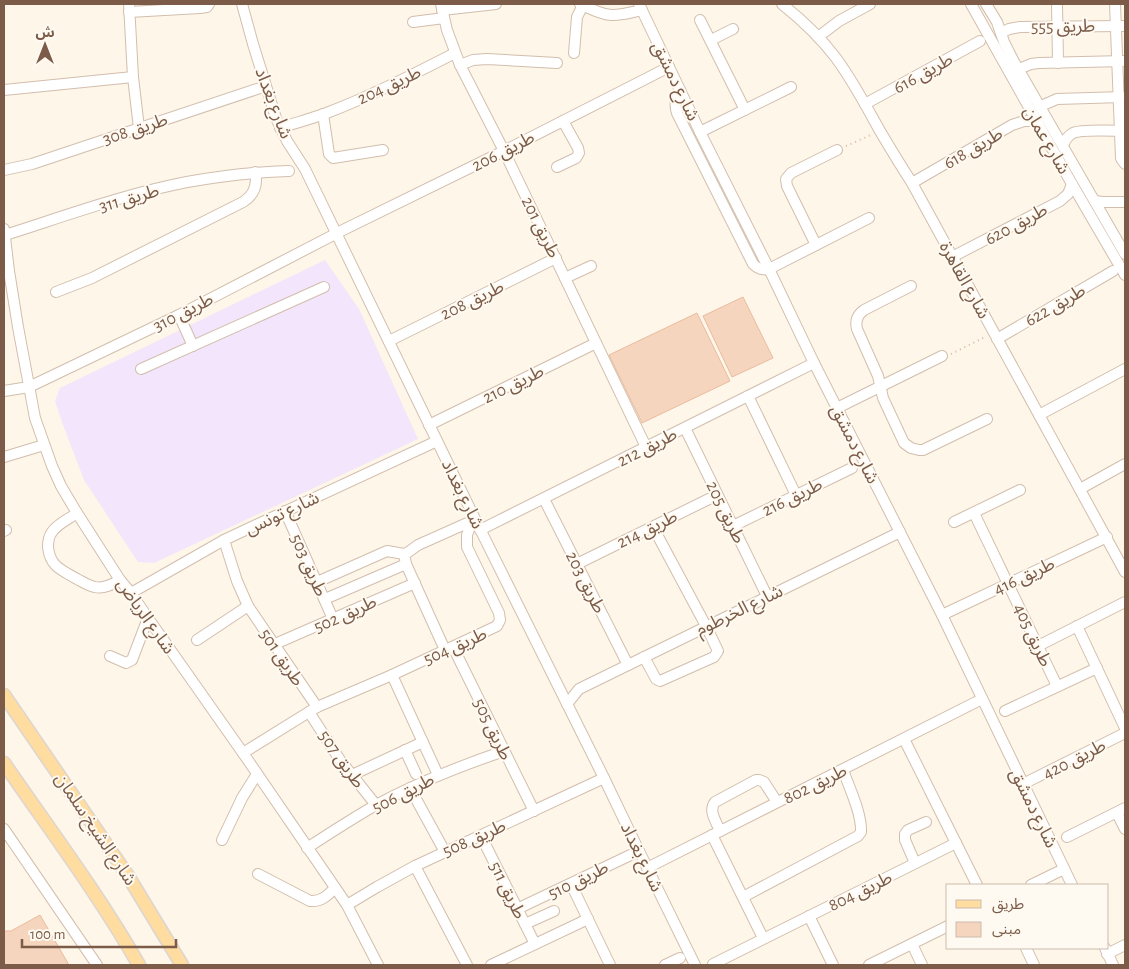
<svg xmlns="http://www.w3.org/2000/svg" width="1129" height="969" viewBox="0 0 1129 969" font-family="'Alegreya Sans','Noto Sans Arabic',sans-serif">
<rect width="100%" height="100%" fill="#fef6e9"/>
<path fill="#f3e5fb" d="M 325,260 L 359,309 L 418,439 L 154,563 L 138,562 L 84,480 L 63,425 L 55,401 L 60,388 Z"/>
<g fill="#f6d5be" stroke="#eabb9d">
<path d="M 743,297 L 773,358 L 732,377 L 703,316 Z"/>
<path d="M 697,313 L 730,381 L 642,423 L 609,355 Z"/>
<path d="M 40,915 L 69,965 L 4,965 L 4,931 L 11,931 Z"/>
</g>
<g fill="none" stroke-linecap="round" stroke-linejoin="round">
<defs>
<g id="minor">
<path d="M 129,4 L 133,77 L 139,128"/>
<path d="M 242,4 L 253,44 L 276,118 L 287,141 L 305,169 L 475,519 L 604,778 L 639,851 L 695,965"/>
<path d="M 441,4 L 447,30 L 460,65 L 504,151 L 646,447"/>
<path d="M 580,4 C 609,18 611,17 642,10"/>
<path d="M 639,4 L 700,132 L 769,269 L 814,363 L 942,615 L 1072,885"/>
<path d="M 782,4 C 802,20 821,38 836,58 C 853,81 866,106 880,131 C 890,148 901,166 912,183 L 1125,572"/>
<path d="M 971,4 L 1072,184 L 1125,275"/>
<path d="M 986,4 L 997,22 L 1004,42 L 1013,60 L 1125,254"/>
<path d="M 1057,4 L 1058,63"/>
<path d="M 1115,4 L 1121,158 L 1122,160 L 1125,164"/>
<path d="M 442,10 L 496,4"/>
<path d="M 129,12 L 200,8 L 207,7 L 209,4"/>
<path d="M 700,20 L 745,110"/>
<path d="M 413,22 L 444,18"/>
<path d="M 1001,33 L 1009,29 L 1020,27 L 1125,26"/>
<path d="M 818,37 L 839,21 L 870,4"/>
<path d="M 711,40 L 733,29"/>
<path d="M 574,53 L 577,17 L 583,5"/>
<path d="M 460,65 L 473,60 L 487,59 L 557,63"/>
<path d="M 1019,69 L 1031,64 L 1039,63 L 1125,61"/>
<path d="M 4,90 L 133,77"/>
<path d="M 680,90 C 676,98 674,104 677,113 L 753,264 C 758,269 762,270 769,269 L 869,218"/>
<path d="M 865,104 L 980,41"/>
<path d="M 1041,106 L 1057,99 L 1123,97"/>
<path d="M 323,114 L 329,154 L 333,158 L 383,150"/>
<path d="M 280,128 C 295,123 310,119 324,114 C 369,97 412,75 455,53"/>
<path d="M 700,132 L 791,87"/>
<path d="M 1063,146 C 1065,140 1067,136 1073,133 C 1082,129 1114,131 1125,131"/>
<path d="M 557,167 L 576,158 L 579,153 L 578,148 L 563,121"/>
<path d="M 4,170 L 32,164 L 266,86"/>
<path d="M 912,183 L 1012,125 L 1024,121 L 1036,121"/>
<path d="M 1095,201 L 1103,202 L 1125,202"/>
<path d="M 4,229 L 9,271 L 18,327 L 35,418 L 52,466 L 61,486 L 77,513 L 120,580 L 131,593 L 148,618 L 243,753 L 347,905 L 378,965"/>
<path d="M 5,235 C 65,216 125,194 187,182 C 221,176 255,172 289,171"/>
<path d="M 816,245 L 787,186 L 786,179 L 791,173 L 837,150"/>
<path d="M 952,257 L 1060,201 L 1068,194 L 1072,184"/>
<path d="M 565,278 L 591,266"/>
<path d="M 911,286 L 864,310 C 857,315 855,321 857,329 L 878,376 L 883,398 L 904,443 L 911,448 L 919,450 L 923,450 L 987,419"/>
<path d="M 56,292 L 92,278 L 243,202 C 254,195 258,185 255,172"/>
<path d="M 179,315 L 193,346"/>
<path d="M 997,339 L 1113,271"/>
<path d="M 389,341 L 556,258"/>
<path d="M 141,369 L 324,287"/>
<path d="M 4,391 L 29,387 L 179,315 L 343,230 L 504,151 L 669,67"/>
<path d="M 748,396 L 796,495"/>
<path d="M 837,408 L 942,356"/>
<path d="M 1039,415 L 1125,369"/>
<path d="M 429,425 L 596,343"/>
<path d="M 685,428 L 767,596"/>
<path d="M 4,457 L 44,445"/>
<path d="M 1080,489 L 1125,464"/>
<path d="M 544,499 L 628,665"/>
<path d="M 285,511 L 333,619"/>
<path d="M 77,513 C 69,519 57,524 52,532 C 49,536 48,541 48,547 C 50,567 62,570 77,579 C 83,582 89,586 95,587 C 104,589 113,584 120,580"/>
<path d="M 974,513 L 1057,686"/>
<path d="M 954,522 L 1020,490"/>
<path d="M 733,526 L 852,468"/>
<path d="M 480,530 L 814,363"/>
<path d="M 4,531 L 6,530"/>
<path d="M 224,540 L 237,581 L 248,606 L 317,707"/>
<path d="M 404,554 L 406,564 L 445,650"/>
<path d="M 577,564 L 717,495"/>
<path d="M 317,582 L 387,551 L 404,554 L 407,553 L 418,545 L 474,520"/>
<path d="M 131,593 L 224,540 L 256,525 L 437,441"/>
<path d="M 325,599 L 406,564"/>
<path d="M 942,615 L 1107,537"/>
<path d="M 1077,626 L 1125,728"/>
<path d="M 197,640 L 248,606"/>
<path d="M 275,644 L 415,583"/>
<path d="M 1038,646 L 1125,602"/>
<path d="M 453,647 L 534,811"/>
<path d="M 110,656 L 126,663 L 132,660 L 148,618"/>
<path d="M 644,657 L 656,679 L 660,681 L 714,657 L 718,651 L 706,626 L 653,527"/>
<path d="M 392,675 L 438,775"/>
<path d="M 567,704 L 579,689 L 900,532"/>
<path d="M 1005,711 L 1097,668"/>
<path d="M 309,712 L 340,760 L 376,805"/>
<path d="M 904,739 L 977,885"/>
<path d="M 405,750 L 416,774"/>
<path d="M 243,753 L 317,707 L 392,675 L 497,626 L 500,620 L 499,613 L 467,547 L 467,535 L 472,521"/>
<path d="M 352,775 L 423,742"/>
<path d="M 1023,784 L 1125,733"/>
<path d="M 410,788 L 445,852"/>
<path d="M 1117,813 L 1125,829"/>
<path d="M 4,829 L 97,965"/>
<path d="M 720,831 C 716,821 708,811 715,802 L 756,780 L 759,780 L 764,782 L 777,802"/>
<path d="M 712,835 L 763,938"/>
<path d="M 481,836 L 535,944"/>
<path d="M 1067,837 L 1125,808"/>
<path d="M 222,840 L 242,798 L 257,774"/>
<path d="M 307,848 C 330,833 353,818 376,805 C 417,783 460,766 504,751"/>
<path d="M 915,863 L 905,840 L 905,834 L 908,830 L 926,822"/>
<path d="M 415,866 L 467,965"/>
<path d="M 647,868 L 982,699"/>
<path d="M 258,874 L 310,901 C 321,902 327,896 335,888"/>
<path d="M 571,884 L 610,965"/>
<path d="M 1031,885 L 1064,869"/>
<path d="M 743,897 L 858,836 L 861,832 C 862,814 849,787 843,770"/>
<path d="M 347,905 L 377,887 L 415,866 L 604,778"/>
<path d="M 517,909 L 639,851"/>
<path d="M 809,916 L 833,965"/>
<path d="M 525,924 L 554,911"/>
<path d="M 912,944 L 922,965"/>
<path d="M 1026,948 L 1034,965"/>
<path d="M 1105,948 L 1113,965"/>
<path d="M 1107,954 L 1125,945"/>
<path d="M 713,964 L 956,843"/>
<path d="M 491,965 L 588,919"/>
<path d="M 665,965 L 680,958"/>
<path d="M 869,965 L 948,926"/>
</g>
<g id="major">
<path d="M 4,695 L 128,876 L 182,965"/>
<path d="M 4,763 C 50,830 99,895 139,965"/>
</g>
</defs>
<use href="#minor" stroke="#d2bead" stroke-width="12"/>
<use href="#major" stroke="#ddd5d0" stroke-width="15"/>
<g stroke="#dcb8a0" stroke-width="2" stroke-dasharray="1 4" stroke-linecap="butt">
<path d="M 846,146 L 871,135"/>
<path d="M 951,354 L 985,337"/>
</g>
<use href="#minor" stroke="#fff" stroke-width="10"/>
<use href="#major" stroke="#ffdc9f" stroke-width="12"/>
</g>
<g text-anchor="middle" stroke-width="4" stroke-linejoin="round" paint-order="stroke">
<g font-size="18" fill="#7c5c49" stroke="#fffaf1">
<text transform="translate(1063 26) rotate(-1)" y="6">طريق 555</text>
<text transform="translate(923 73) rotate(-29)" y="6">طريق 616</text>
<text transform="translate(676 81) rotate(64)" y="6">شارع دمشق</text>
<text transform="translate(389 85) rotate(-25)" y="6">طريق 204</text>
<text transform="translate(274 103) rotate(69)" y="6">شارع بغداد</text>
<text transform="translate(135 129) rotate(-18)" y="6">طريق 308</text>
<text transform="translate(1047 140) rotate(60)" y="6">شارع عمان</text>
<text transform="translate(973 148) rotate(-30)" y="6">طريق 618</text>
<text transform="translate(503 151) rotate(-27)" y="6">طريق 206</text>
<text transform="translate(129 198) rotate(-16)" y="6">طريق 311</text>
<text transform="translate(1016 224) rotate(-28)" y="6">طريق 620</text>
<text transform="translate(541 227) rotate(64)" y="6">طريق 201</text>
<text transform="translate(965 280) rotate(61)" y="6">شارع القاهرة</text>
<text transform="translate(472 300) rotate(-26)" y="6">طريق 208</text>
<text transform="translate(1055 305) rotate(-30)" y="6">طريق 622</text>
<text transform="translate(183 312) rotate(-27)" y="6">طريق 310</text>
<text transform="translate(513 384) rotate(-26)" y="6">طريق 210</text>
<text transform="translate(855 444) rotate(63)" y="6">شارع دمشق</text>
<text transform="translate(647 447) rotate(-27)" y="6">طريق 212</text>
<text transform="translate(463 494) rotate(64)" y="6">شارع بغداد</text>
<text transform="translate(792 497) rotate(-26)" y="6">طريق 216</text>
<text transform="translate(726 512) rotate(64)" y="6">طريق 205</text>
<text transform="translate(282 513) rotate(-25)" y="6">شارع تونس</text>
<text transform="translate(647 529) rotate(-26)" y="6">طريق 214</text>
<text transform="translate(309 565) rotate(66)" y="6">طريق 503</text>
<text transform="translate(1024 576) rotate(-25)" y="6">طريق 416</text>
<text transform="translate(586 582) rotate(63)" y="6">طريق 203</text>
<text transform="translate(739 610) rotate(-26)" y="6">شارع الخرطوم</text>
<text transform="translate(345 614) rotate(-24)" y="6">طريق 502</text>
<text transform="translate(146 616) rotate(55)" y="6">شارع الرياض</text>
<text transform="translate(1033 635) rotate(65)" y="6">طريق 405</text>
<text transform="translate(455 646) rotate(-24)" y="6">طريق 504</text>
<text transform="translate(282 657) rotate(56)" y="6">طريق 501</text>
<text transform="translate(493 729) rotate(64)" y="6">طريق 505</text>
<text transform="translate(342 759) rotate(55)" y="6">طريق 507</text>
<text transform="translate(1074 759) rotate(-27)" y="6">طريق 420</text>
<text transform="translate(815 784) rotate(-26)" y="6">طريق 802</text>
<text transform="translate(403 793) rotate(-27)" y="6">طريق 506</text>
<text transform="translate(1034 808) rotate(64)" y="6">شارع دمشق</text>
<text transform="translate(96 829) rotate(56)" y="6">شارع الشيخ سلمان</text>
<text transform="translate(474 838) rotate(-24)" y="6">طريق 508</text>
<text transform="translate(642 857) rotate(64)" y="6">شارع بغداد</text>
<text transform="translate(578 880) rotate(-26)" y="6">طريق 510</text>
<text transform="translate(508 890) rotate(64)" y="6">طريق 511</text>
<text transform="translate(860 891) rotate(-26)" y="6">طريق 804</text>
</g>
</g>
<rect width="1129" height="969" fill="none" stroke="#7c5c49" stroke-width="10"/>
<rect x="946" y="884" width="162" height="65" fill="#fffaf1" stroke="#cbbbae"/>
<rect x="956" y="900" width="25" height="8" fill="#ffdc9f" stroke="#cbbbae"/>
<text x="992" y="909" font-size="15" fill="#7c5c49">طريق</text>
<rect x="956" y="922" width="25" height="15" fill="#f6d5be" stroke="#cbbbae"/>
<text x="992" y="934" font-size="15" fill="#7c5c49">مبنى</text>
<g transform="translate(45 45)" stroke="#fffaf1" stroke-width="4" paint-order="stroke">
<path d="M0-4L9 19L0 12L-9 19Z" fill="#7c5c49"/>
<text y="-8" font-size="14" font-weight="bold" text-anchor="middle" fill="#7c5c49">ش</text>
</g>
<path d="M22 939v8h154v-8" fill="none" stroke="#7c5c49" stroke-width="2.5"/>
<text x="30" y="939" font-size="15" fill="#7c5c49" stroke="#fffaf1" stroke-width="4" paint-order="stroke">100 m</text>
</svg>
